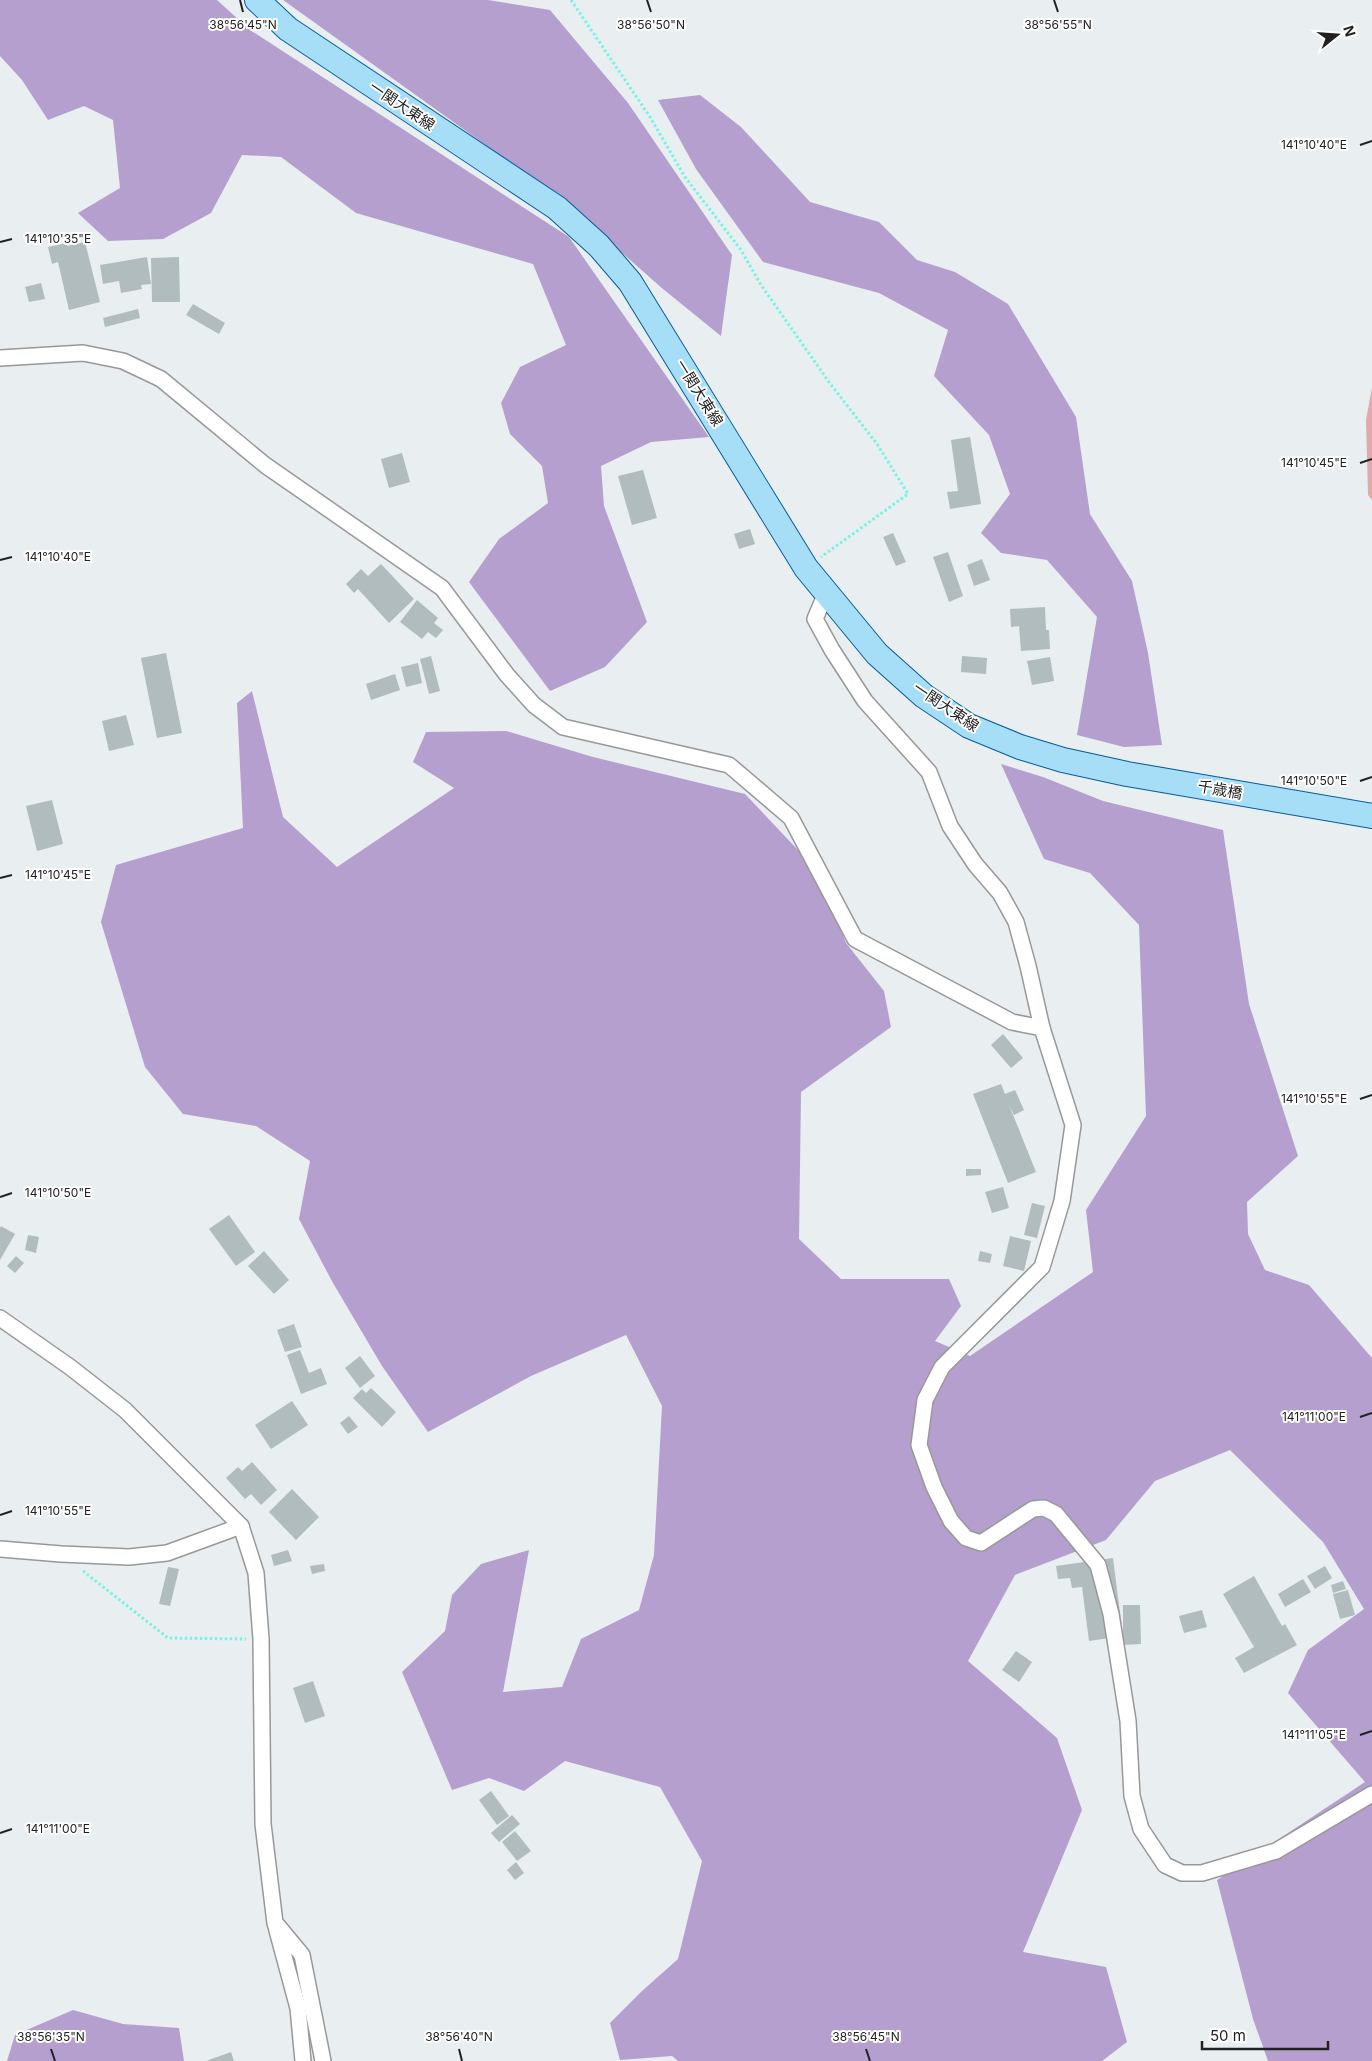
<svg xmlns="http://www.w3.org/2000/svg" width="1372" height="2061" viewBox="0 0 1372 2061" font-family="Inter,'Noto Sans JP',sans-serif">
<rect width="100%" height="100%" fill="#e9eef1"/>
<g fill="#b59fcf">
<path d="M 0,0 L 217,0 L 250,30 L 569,237 L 709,437 L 651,442 L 601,466 L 604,506 L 647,622 L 605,667 L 550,691 L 469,582 L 499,539 L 548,503 L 542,466 L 510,434 L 501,403 L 520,367 L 566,345 L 533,264 L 356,213 L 281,157 L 242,155 L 211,213 L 163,239 L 108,241 L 78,213 L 120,188 L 113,120 L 84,106 L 48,120 L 22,80 L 0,56 Z"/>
<path d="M 283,0 L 488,0 L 550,10 L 628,103 L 732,255 L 721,336 L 663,289 L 561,199 Z"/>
<path d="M 700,95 L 741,127 L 810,202 L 879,222 L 917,260 L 955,272 L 1008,304 L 1076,417 L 1090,514 L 1132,581 L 1148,653 L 1162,745 L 1124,747 L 1077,735 L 1097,617 L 1047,560 L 1001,553 L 981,533 L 1010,494 L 989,435 L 934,376 L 948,330 L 879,293 L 763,262 L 696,169 L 658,100 Z"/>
<path d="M 252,691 L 283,817 L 337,867 L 454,788 L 413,762 L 426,732 L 506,731 L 593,757 L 745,794 L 815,868 L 846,943 L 884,991 L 891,1027 L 801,1092 L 799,1239 L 841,1279 L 949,1279 L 961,1306 L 935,1341 L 970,1356 L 1093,1272 L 1086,1210 L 1146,1116 L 1139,925 L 1090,873 L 1044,859 L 1001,764 L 1043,777 L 1103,801 L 1223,830 L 1249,1004 L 1298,1156 L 1247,1202 L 1248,1234 L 1265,1270 L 1309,1285 L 1372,1358 L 1372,2061 L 1268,2061 L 1253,2019 L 1217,1880 L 1365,1782 L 1288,1693 L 1308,1650 L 1364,1609 L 1323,1542 L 1230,1450 L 1155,1481 L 1106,1540 L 1015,1575 L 968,1661 L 1057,1738 L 1082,1810 L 1023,1952 L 1106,1967 L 1127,2042 L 1102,2061 L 678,2061 L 672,2056 L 620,2060 L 610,2023 L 641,1992 L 678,1959 L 702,1861 L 660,1787 L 565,1761 L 524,1791 L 489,1778 L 452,1790 L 402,1672 L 445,1631 L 452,1595 L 481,1564 L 529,1550 L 503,1692 L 562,1687 L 581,1639 L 639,1610 L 654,1555 L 662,1406 L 626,1335 L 531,1376 L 428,1432 L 382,1366 L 333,1283 L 299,1219 L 310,1161 L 256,1126 L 183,1114 L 145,1067 L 101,922 L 116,865 L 243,828 L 237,703 Z"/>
<path d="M 73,2010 L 123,2024 L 179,2028 L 184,2061 L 7,2061 L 15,2035 Z"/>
</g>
<path fill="#ddabac" d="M 1372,387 L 1372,500 L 1368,495 L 1366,420 Z"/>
<g fill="#b1bcbe">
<path d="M 85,242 L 100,302 L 69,310 L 58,262 L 52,264 L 48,247 L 67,243 L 67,246 Z"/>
<path d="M 147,257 L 151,284 L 141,285 L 142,289 L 121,293 L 119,281 L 103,284 L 100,265 Z"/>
<path d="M 179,257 L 180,302 L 152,302 L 151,258 Z"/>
<path d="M 41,283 L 45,299 L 29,302 L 25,287 Z"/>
<path d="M 193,304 L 225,323 L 219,334 L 186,315 Z"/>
<path d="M 138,309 L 140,318 L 105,327 L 103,318 Z"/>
<path d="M 970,437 L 981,504 L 950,509 L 947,492 L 958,491 L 951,440 Z"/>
<path d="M 402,453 L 410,482 L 389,488 L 381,459 Z"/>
<path d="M 643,470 L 657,518 L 632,525 L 618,476 Z"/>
<path d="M 750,529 L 755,544 L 739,549 L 734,534 Z"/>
<path d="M 893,533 L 906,562 L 896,566 L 883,537 Z"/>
<path d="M 948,552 L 963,596 L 949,602 L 933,557 Z"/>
<path d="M 982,559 L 990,580 L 974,586 L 967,565 Z"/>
<path d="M 381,564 L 414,599 L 389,623 L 358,589 L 354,593 L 346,584 L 361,569 L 368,576 Z"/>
<path d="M 417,600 L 438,618 L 434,623 L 443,630 L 436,638 L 428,632 L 422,639 L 400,622 Z"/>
<path d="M 1045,607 L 1046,630 L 1049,630 L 1050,649 L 1021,651 L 1019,626 L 1011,627 L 1010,609 Z"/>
<path d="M 166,653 L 182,733 L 157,738 L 141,658 Z"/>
<path d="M 431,656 L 440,691 L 429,694 L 420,659 Z"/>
<path d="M 962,656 L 987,658 L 986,674 L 961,672 Z"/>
<path d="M 1050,657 L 1054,681 L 1032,685 L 1027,661 Z"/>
<path d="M 418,663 L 422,683 L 406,687 L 401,667 Z"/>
<path d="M 395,674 L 400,690 L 371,700 L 366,684 Z"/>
<path d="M 126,715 L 134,745 L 109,751 L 102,721 Z"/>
<path d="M 52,800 L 63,844 L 37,851 L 26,806 Z"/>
<path d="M 1003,1034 L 1023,1058 L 1011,1068 L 991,1045 Z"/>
<path d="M 1001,1084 L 1005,1094 L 1015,1090 L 1024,1110 L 1014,1115 L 1009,1105 L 1036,1172 L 1008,1183 L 973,1094 Z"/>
<path d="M 966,1169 L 981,1169 L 981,1175 L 966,1176 Z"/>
<path d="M 1003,1187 L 1009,1208 L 992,1213 L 985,1192 Z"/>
<path d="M 1032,1203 L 1045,1206 L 1037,1238 L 1024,1235 Z"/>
<path d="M 229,1215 L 255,1252 L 236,1266 L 209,1229 Z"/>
<path d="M 1,1226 L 15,1234 L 0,1260 L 0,1228 Z"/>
<path d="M 28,1235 L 39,1237 L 36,1253 L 25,1250 Z"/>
<path d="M 1010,1236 L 1031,1241 L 1024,1271 L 1003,1266 Z"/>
<path d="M 264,1251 L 289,1280 L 274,1294 L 248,1266 Z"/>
<path d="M 980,1251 L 992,1254 L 990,1263 L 978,1261 Z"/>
<path d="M 16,1256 L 24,1263 L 15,1273 L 7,1266 Z"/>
<path d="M 294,1324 L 302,1347 L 285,1352 L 277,1330 Z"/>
<path d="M 300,1350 L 309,1373 L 321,1368 L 327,1384 L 301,1394 L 287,1355 Z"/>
<path d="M 360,1356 L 375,1376 L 360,1388 L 345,1368 Z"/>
<path d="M 371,1388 L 396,1412 L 382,1427 L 353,1398 L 362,1389 L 366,1393 Z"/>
<path d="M 292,1401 L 308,1425 L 271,1449 L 255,1425 Z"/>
<path d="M 349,1416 L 358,1427 L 348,1434 L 340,1423 Z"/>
<path d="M 252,1462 L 277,1490 L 261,1505 L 251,1494 L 245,1499 L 226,1478 L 238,1467 L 242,1471 Z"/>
<path d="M 292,1489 L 319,1517 L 296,1540 L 269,1512 Z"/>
<path d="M 288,1550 L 292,1561 L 274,1566 L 271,1555 Z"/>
<path d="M 1113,1558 L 1123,1636 L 1123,1605 L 1140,1605 L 1141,1644 L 1123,1645 L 1123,1636 L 1089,1641 L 1082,1587 L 1072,1588 L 1070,1578 L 1058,1579 L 1056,1566 Z"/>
<path d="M 324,1564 L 325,1571 L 312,1574 L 310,1566 Z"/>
<path d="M 1325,1566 L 1332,1578 L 1315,1589 L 1307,1576 Z"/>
<path d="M 168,1567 L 179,1569 L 170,1606 L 159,1604 Z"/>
<path d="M 1254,1576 L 1282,1626 L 1285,1624 L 1297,1645 L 1244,1673 L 1235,1658 L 1254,1647 L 1223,1594 Z"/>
<path d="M 1303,1579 L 1311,1592 L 1285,1607 L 1278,1594 Z"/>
<path d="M 1343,1581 L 1346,1589 L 1333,1593 L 1331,1585 Z"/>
<path d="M 1348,1590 L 1355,1615 L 1340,1619 L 1333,1594 Z"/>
<path d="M 1202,1610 L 1207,1627 L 1184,1633 L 1179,1616 Z"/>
<path d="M 1016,1651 L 1032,1662 L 1019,1682 L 1002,1670 Z"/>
<path d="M 313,1681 L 325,1716 L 305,1723 L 293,1688 Z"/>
<path d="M 491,1791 L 509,1816 L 497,1825 L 479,1800 Z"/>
<path d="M 512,1815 L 520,1824 L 499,1842 L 491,1833 Z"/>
<path d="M 515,1831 L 531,1851 L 517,1861 L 502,1842 Z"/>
<path d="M 516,1862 L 524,1873 L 515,1880 L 507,1870 Z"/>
<path d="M 231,2052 L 234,2061 L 206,2061 Z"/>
</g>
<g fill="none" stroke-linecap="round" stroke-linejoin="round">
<defs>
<g id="minor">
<path d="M 0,358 L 83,353 L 123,361 L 161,379 L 265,465 L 442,588 L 507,675 L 534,705 L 563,727 L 729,765 L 791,818 L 855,939 L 1012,1022 L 1042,1028"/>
<path d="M 826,593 L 815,619 L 832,650 L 865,701 L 929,772 L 950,826 L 975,864 L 1000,893 L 1016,922 L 1028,966 L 1042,1028 L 1073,1125 L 1062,1201 L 1042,1267 L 942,1367 L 925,1400 L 919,1445 L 934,1487 L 951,1521 L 966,1538 L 981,1543 L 1033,1509 L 1044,1508 L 1056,1514 L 1098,1565 L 1111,1614 L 1128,1721 L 1132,1796 L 1141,1829 L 1165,1865 L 1182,1873 L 1202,1873 L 1276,1851 L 1372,1794"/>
<path d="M 0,1318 L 70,1367 L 125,1410 L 241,1526 L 256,1573 L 261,1639 L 263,1824 L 275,1923 L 298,2008 L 303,2061"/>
<path d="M 0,1549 L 61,1554 L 129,1557 L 167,1553 L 241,1526"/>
<path d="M 278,1926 L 302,1955 L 323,2061"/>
</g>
<path id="primary" d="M 257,0 L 288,29 L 557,208 L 599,246 L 630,282 L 806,568 L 877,654 L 924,696 L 969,726 L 1020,747 L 1063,760 L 1127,774 L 1372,816"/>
</defs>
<use href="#minor" stroke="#989898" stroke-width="18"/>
<use href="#primary" stroke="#065b98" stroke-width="26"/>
<g stroke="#76f4e2" stroke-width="3" stroke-dasharray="2.5 2.5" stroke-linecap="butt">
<path d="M 571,0 L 650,117 L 685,177 L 741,250 L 761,285 L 829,382 L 877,444 L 908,494 L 821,557"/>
<path d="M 83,1571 L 168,1638 L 246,1639"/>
</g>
<use href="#minor" stroke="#fff" stroke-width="15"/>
<use href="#primary" stroke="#a6def8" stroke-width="24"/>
</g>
<path fill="none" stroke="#212121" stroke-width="2" d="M 240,0 L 243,12M 647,0 L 651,12M 1054,0 L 1058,12M 1360,145 L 1372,141M 0,242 L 12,239M 1360,463 L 1372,459M 0,560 L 12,557M 1360,781 L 1372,777M 0,878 L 12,875M 1360,1099 L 1372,1095M 0,1197 L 12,1193M 1360,1417 L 1372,1413M 0,1515 L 12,1511M 1360,1735 L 1372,1731M 0,1833 L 12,1829M 51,2049 L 55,2061M 459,2049 L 462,2061M 866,2049 L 870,2061"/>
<g text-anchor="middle" stroke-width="4" stroke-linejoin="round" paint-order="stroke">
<g font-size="15" fill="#212121" stroke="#fff">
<text transform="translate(402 106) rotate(34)" y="5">一関大東線</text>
<text transform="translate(699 393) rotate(58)" y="5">一関大東線</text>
<text transform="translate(946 707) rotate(34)" y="5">一関大東線</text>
<text transform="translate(1220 790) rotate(10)" y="5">千歳橋</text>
</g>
</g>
<g font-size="12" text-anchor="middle" fill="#212121" stroke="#fff" stroke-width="4" stroke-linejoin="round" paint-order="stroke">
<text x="243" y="29">38°56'45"N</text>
<text x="651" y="29">38°56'50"N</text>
<text x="1058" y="29">38°56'55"N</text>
<text x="1314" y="149">141°10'40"E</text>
<text x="58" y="243">141°10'35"E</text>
<text x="1314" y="467">141°10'45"E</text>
<text x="58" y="561">141°10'40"E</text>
<text x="1314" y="785">141°10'50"E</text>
<text x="58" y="879">141°10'45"E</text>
<text x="1314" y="1103">141°10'55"E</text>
<text x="58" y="1197">141°10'50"E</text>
<text x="1314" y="1421">141°11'00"E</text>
<text x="58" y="1515">141°10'55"E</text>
<text x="1314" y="1739">141°11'05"E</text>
<text x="58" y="1833">141°11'00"E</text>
<text x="51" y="2041">38°56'35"N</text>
<text x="459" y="2041">38°56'40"N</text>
<text x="866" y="2041">38°56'45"N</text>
</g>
<g transform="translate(1337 35) rotate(73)" stroke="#ffffff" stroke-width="4" paint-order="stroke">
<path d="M0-4L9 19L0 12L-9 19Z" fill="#212121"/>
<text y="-8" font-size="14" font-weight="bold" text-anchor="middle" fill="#212121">N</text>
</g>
<path d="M1202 2041v8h126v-8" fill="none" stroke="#212121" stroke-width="2.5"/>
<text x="1210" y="2041" font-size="15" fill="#212121" stroke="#ffffff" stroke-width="4" paint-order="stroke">50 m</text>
</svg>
